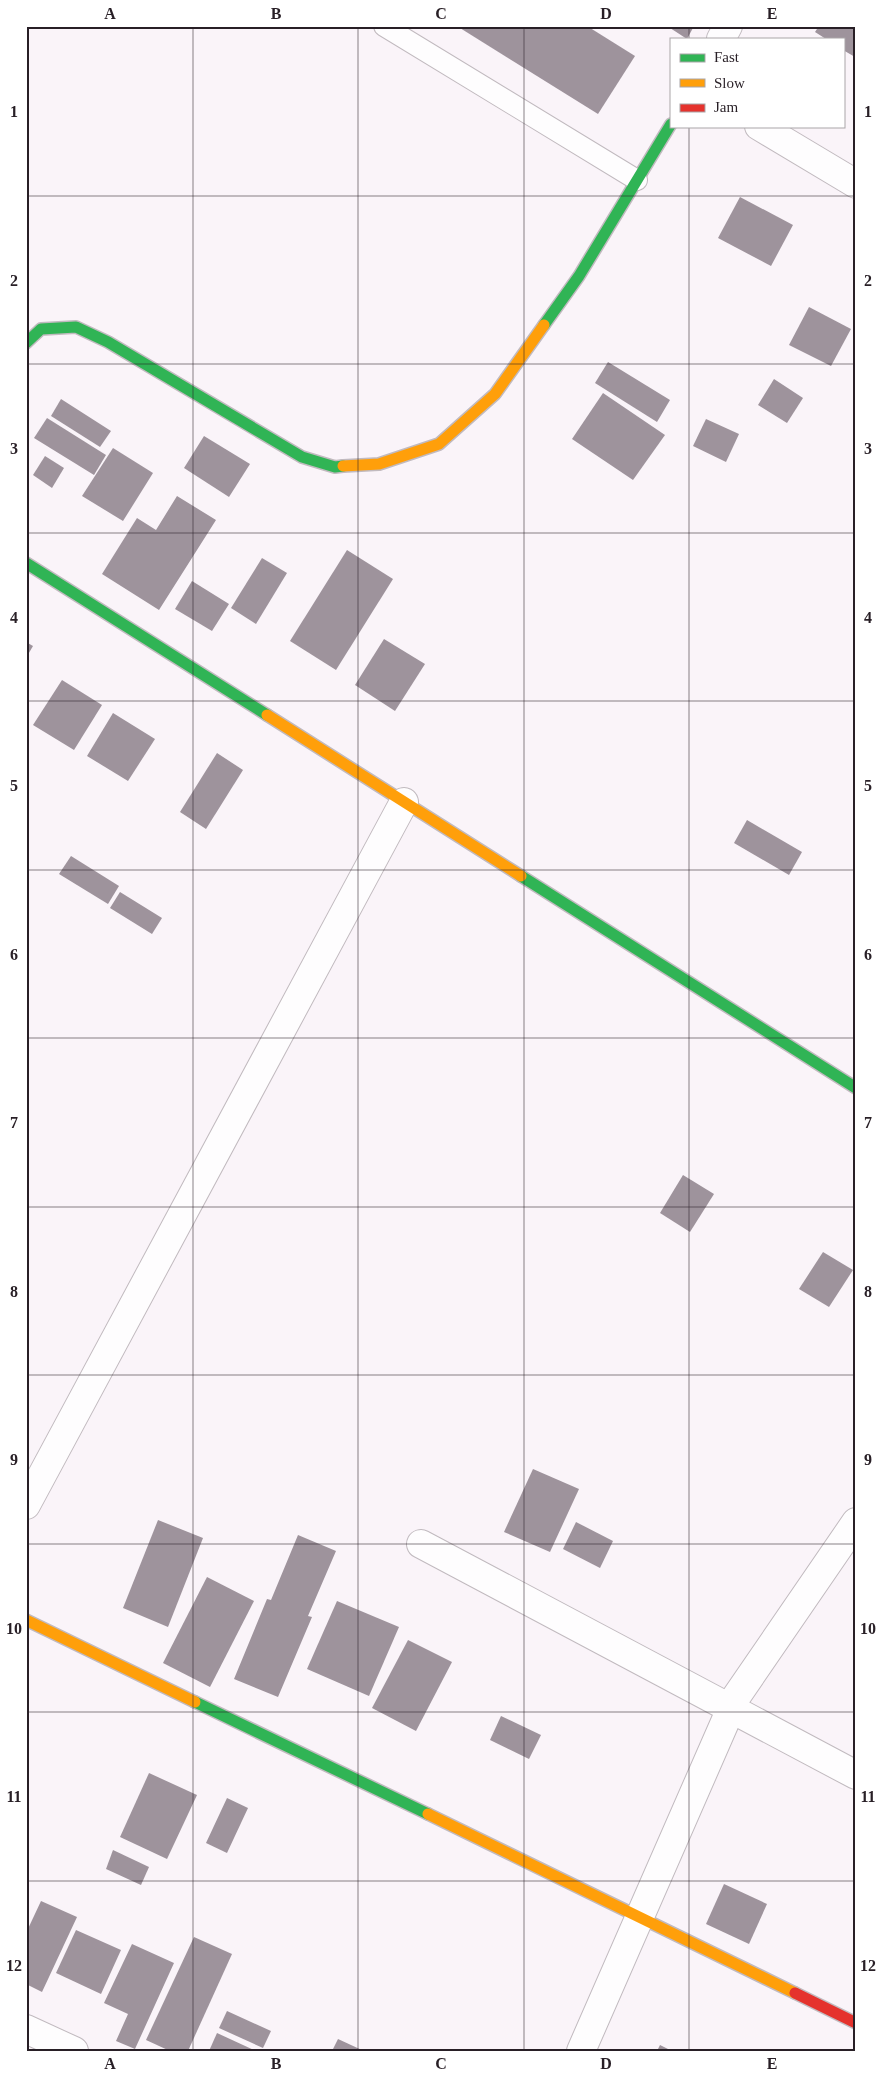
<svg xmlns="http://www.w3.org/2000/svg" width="882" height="2077" viewBox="0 0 882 2077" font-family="Georgia,serif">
<rect width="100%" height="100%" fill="#faf4f9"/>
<g fill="#9e939c">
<path d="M 461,26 L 587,26 L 635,56 L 598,114 L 460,28 Z"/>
<path d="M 667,26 L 694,26 L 687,39 Z"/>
<path d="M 819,26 L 856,26 L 855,57 L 843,50 L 843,39 L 826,39 L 815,32 Z"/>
<path d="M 740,197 L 793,225 L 771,266 L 718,238 Z"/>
<path d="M 809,307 L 851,329 L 831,366 L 789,345 Z"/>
<path d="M 608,362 L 670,400 L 657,422 L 595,383 Z"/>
<path d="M 774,379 L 803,398 L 787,423 L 758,405 Z"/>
<path d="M 603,393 L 665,435 L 633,480 L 572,439 Z"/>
<path d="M 61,399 L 111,431 L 100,447 L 51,416 Z"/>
<path d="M 47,418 L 106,455 L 94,475 L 34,438 Z"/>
<path d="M 706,419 L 739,434 L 726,462 L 693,446 Z"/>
<path d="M 204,436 L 250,464 L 229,497 L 184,468 Z"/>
<path d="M 113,448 L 153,473 L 123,521 L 82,496 Z"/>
<path d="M 45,456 L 64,468 L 52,488 L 33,475 Z"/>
<path d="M 177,496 L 216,520 L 159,610 L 102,574 L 137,518 L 156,530 Z"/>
<path d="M 347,550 L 393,579 L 336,670 L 290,641 Z"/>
<path d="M 262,558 L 287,573 L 256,624 L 231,608 Z"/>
<path d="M 192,581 L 229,604 L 212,631 L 175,609 Z"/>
<path d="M 384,639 L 425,664 L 395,711 L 355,685 Z"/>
<path d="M 26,642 L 33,646 L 26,658 Z"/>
<path d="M 62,680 L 102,705 L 74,750 L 33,725 Z"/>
<path d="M 113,713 L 155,739 L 128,781 L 87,756 Z"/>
<path d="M 217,753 L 243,770 L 206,829 L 180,812 Z"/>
<path d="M 747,820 L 802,852 L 789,875 L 734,843 Z"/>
<path d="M 71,856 L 119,886 L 108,904 L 59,874 Z"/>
<path d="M 120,892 L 162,918 L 152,934 L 110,908 Z"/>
<path d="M 683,1175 L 714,1194 L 690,1232 L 660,1213 Z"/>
<path d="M 823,1252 L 853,1270 L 829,1307 L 799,1289 Z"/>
<path d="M 533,1469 L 579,1489 L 550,1552 L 504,1532 Z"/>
<path d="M 158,1520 L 203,1538 L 168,1627 L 123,1608 Z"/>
<path d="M 576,1522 L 613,1541 L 600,1568 L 563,1549 Z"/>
<path d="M 298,1535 L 336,1551 L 308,1616 L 312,1617 L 278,1697 L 234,1679 L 267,1599 L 271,1600 Z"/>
<path d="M 207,1577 L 254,1601 L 210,1687 L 163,1663 Z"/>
<path d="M 337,1601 L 399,1627 L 369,1696 L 307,1669 Z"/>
<path d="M 408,1640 L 452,1662 L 416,1731 L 372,1708 Z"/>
<path d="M 501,1716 L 541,1735 L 529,1759 L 490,1740 Z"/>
<path d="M 149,1773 L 197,1795 L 167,1859 L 120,1837 Z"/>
<path d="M 227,1798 L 248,1808 L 227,1853 L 206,1843 Z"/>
<path d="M 113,1850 L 149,1867 L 141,1885 L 106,1869 Z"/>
<path d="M 724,1884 L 767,1904 L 749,1944 L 706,1924 Z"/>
<path d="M 41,1901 L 77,1917 L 42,1992 L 26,1984 L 26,1933 Z"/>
<path d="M 76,1930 L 121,1950 L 101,1994 L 56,1973 Z"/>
<path d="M 194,1937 L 232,1954 L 188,2051 L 170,2051 L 146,2040 Z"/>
<path d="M 132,1944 L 174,1963 L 135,2049 L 116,2041 L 128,2014 L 104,2003 Z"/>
<path d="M 227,2011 L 271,2031 L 263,2048 L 219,2028 Z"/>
<path d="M 217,2033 L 256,2051 L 209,2051 Z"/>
<path d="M 338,2039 L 364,2051 L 332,2051 Z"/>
<path d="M 660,2045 L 672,2051 L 657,2051 Z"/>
</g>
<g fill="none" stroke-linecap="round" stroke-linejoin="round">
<defs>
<path id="lane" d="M 384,26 L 637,180"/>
<g id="street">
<path d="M 721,39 L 728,26"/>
<path d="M 759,126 L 856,184"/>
<path d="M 26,1505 L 404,802"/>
<path d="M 421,1544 L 856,1775"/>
<path d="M 26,2029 L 74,2051"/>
<path d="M 581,2051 L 736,1697 L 856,1522"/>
</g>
<g id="fast">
<path d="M 544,325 L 579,276 L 671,124"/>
<path d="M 26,343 L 41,329 L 76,327 L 108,342 L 302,457 L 335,467 L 343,466"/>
<path d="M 26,563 L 267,715"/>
<path d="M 521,876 L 856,1088"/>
<path d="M 195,1702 L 428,1814"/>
</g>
<g id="slow">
<path d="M 343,466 L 379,464 L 439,444 L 495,394 L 544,325"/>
<path d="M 267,715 L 521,876"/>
<path d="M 26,1620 L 195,1702"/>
<path d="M 428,1814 L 795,1993"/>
</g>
<path id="jam" d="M 795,1993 L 856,2023"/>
</defs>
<use href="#lane" stroke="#c1babf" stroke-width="22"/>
<use href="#street" stroke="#c1babf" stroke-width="30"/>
<use href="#fast" stroke="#c1babf" stroke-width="14"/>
<use href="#slow" stroke="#c1babf" stroke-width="14"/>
<use href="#jam" stroke="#c1babf" stroke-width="14"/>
<use href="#lane" stroke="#fefdfe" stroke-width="20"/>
<use href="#street" stroke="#fefdfe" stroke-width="28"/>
<use href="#fast" stroke="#30b455" stroke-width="11"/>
<use href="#slow" stroke="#ff9f0a" stroke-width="11"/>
<use href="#jam" stroke="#e5322d" stroke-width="11"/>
</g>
<path fill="none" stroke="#281f26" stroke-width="1" stroke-opacity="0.55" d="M 193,26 L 193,2051M 358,26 L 358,2051M 524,26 L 524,2051M 689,26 L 689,39M 689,126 L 689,2051M 26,196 L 856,196M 26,364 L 856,364M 26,533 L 856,533M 26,701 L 856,701M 26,870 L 856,870M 26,1038 L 856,1038M 26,1207 L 856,1207M 26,1375 L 856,1375M 26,1544 L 856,1544M 26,1712 L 856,1712M 26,1881 L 856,1881"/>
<rect width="882" height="2077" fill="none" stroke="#ffffff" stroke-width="55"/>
<rect x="670" y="38" width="175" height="90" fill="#ffffff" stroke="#a9a5a8"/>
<rect x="680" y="54" width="25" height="8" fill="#30b455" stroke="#a9a5a8"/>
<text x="714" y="62" font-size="15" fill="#281f26">Fast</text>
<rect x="680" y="79" width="25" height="8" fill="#ff9f0a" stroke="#a9a5a8"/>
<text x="714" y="88" font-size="15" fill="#281f26">Slow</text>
<rect x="680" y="104" width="25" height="8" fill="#e5322d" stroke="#a9a5a8"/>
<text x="714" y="112" font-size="15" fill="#281f26">Jam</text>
<rect x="28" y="28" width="826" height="2022" fill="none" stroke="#281f26" stroke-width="2"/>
<g font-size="16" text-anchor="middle" font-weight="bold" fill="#281f26">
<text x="110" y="19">A</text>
<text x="276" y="19">B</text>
<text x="441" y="19">C</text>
<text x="606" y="19">D</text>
<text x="772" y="19">E</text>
<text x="14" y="117">1</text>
<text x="868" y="117">1</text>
<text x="14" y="286">2</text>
<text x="868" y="286">2</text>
<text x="14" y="454">3</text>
<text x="868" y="454">3</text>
<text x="14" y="623">4</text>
<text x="868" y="623">4</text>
<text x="14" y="791">5</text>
<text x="868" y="791">5</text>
<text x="14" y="960">6</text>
<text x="868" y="960">6</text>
<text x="14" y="1128">7</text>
<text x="868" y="1128">7</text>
<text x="14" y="1297">8</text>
<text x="868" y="1297">8</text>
<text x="14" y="1465">9</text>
<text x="868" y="1465">9</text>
<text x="14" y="1634">10</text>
<text x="868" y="1634">10</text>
<text x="14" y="1802">11</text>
<text x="868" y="1802">11</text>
<text x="14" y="1971">12</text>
<text x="868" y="1971">12</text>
<text x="110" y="2069">A</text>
<text x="276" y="2069">B</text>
<text x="441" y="2069">C</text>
<text x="606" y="2069">D</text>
<text x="772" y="2069">E</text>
</g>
</svg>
